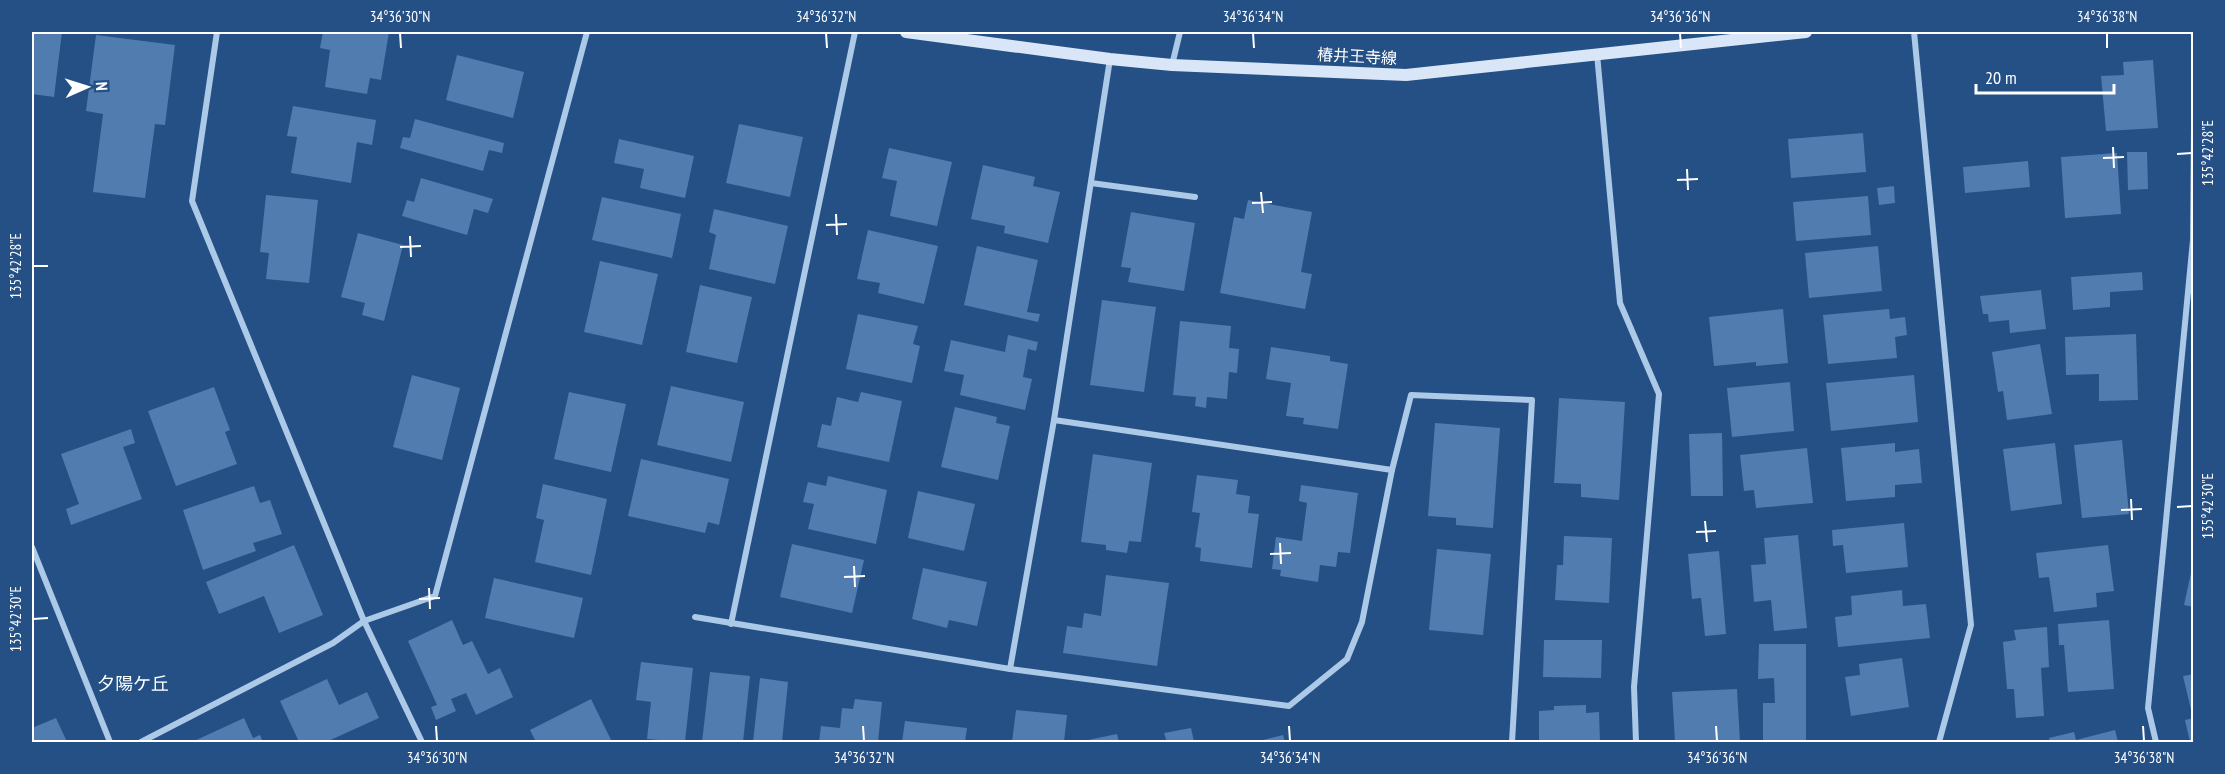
<svg xmlns="http://www.w3.org/2000/svg" width="2225" height="774" viewBox="0 0 2225 774" font-family="'PT Sans Narrow','Noto Sans JP',sans-serif">
<rect width="100%" height="100%" fill="#245085"/>
<g fill="#507caf">
<path d="M 32,32 L 62,32 L 54,97 L 32,94 Z"/>
<path d="M 323,32 L 334,34 L 335,32 L 389,32 L 381,80 L 370,78 L 367,94 L 325,87 L 330,50 L 320,48 Z"/>
<path d="M 96,35 L 175,45 L 165,125 L 155,124 L 145,198 L 93,192 L 103,114 L 86,111 Z"/>
<path d="M 457,55 L 524,72 L 513,118 L 446,100 Z"/>
<path d="M 2153,60 L 2158,128 L 2106,131 L 2101,76 L 2124,75 L 2123,62 Z"/>
<path d="M 293,106 L 376,120 L 372,145 L 357,142 L 351,183 L 291,173 L 297,137 L 287,136 Z"/>
<path d="M 415,119 L 504,143 L 502,153 L 489,150 L 483,171 L 400,148 L 403,137 L 410,138 Z"/>
<path d="M 739,124 L 803,137 L 790,197 L 726,183 Z"/>
<path d="M 1863,133 L 1866,172 L 1791,178 L 1788,139 Z"/>
<path d="M 619,139 L 694,156 L 685,198 L 640,188 L 644,169 L 614,163 Z"/>
<path d="M 889,148 L 952,162 L 937,226 L 890,216 L 897,181 L 882,178 Z"/>
<path d="M 2127,152 L 2147,152 L 2148,189 L 2128,190 Z"/>
<path d="M 2117,153 L 2121,214 L 2065,218 L 2061,157 Z"/>
<path d="M 2028,161 L 2030,187 L 1965,193 L 1963,167 Z"/>
<path d="M 983,165 L 1035,177 L 1033,186 L 1060,192 L 1048,243 L 1004,233 L 1005,226 L 971,219 Z"/>
<path d="M 421,178 L 493,199 L 488,213 L 474,209 L 467,235 L 402,216 L 407,200 L 414,202 Z"/>
<path d="M 1894,186 L 1895,203 L 1879,205 L 1877,188 Z"/>
<path d="M 266,195 L 318,200 L 309,283 L 266,279 L 269,253 L 260,252 Z"/>
<path d="M 1868,196 L 1871,235 L 1796,241 L 1793,202 Z"/>
<path d="M 602,197 L 681,214 L 672,258 L 592,240 Z"/>
<path d="M 1248,200 L 1312,212 L 1301,272 L 1312,274 L 1305,309 L 1220,293 L 1234,217 L 1244,219 Z"/>
<path d="M 714,209 L 788,226 L 775,284 L 709,269 L 716,235 L 709,232 Z"/>
<path d="M 1131,212 L 1195,223 L 1184,291 L 1128,282 L 1131,268 L 1121,267 Z"/>
<path d="M 868,230 L 938,246 L 924,304 L 878,293 L 880,283 L 857,279 Z"/>
<path d="M 358,233 L 403,245 L 384,321 L 362,315 L 365,303 L 341,297 Z"/>
<path d="M 977,246 L 1038,260 L 1027,312 L 1040,314 L 1038,322 L 964,305 Z"/>
<path d="M 1878,246 L 1882,291 L 1809,298 L 1805,253 Z"/>
<path d="M 600,261 L 658,274 L 642,345 L 584,332 Z"/>
<path d="M 2142,272 L 2143,290 L 2110,292 L 2110,307 L 2073,310 L 2071,277 Z"/>
<path d="M 700,285 L 752,297 L 737,363 L 686,352 Z"/>
<path d="M 2041,290 L 2046,329 L 2010,333 L 2009,320 L 1989,322 L 1988,314 L 1983,314 L 1980,296 Z"/>
<path d="M 1102,300 L 1156,307 L 1144,392 L 1090,385 Z"/>
<path d="M 1783,309 L 1788,363 L 1756,366 L 1756,362 L 1714,366 L 1709,317 Z"/>
<path d="M 1889,309 L 1890,319 L 1905,317 L 1907,335 L 1895,337 L 1897,358 L 1828,364 L 1823,315 Z"/>
<path d="M 858,314 L 918,326 L 913,344 L 920,346 L 912,383 L 846,369 Z"/>
<path d="M 1180,321 L 1231,326 L 1229,348 L 1239,349 L 1237,373 L 1229,372 L 1227,399 L 1207,397 L 1206,408 L 1195,406 L 1196,397 L 1173,395 Z"/>
<path d="M 2136,334 L 2138,400 L 2099,401 L 2099,374 L 2066,375 L 2065,337 Z"/>
<path d="M 1008,335 L 1038,342 L 1036,351 L 1028,349 L 1023,377 L 1032,379 L 1025,410 L 960,395 L 964,375 L 944,371 L 951,340 L 1005,352 Z"/>
<path d="M 2040,344 L 2052,414 L 2007,420 L 2003,391 L 1998,392 L 1992,352 Z"/>
<path d="M 1271,347 L 1330,356 L 1330,361 L 1348,364 L 1338,429 L 1303,424 L 1304,418 L 1286,416 L 1291,383 L 1266,379 Z"/>
<path d="M 412,375 L 460,388 L 442,460 L 393,447 Z"/>
<path d="M 1914,375 L 1918,422 L 1831,431 L 1826,383 Z"/>
<path d="M 1790,382 L 1794,431 L 1732,437 L 1727,388 Z"/>
<path d="M 671,386 L 744,402 L 731,462 L 657,445 Z"/>
<path d="M 214,387 L 230,430 L 225,432 L 237,464 L 176,486 L 148,411 Z"/>
<path d="M 569,392 L 626,404 L 611,472 L 554,459 Z"/>
<path d="M 861,392 L 902,401 L 889,462 L 817,447 L 822,424 L 831,426 L 837,397 L 858,402 Z"/>
<path d="M 1559,398 L 1625,402 L 1619,500 L 1581,497 L 1581,484 L 1554,483 Z"/>
<path d="M 955,407 L 997,417 L 996,423 L 1010,426 L 998,480 L 941,467 Z"/>
<path d="M 1435,423 L 1500,428 L 1493,528 L 1456,525 L 1456,518 L 1428,516 Z"/>
<path d="M 131,429 L 135,443 L 123,447 L 142,499 L 71,525 L 66,509 L 79,504 L 61,454 Z"/>
<path d="M 1722,433 L 1723,496 L 1691,496 L 1689,434 Z"/>
<path d="M 2122,440 L 2129,514 L 2082,518 L 2074,445 Z"/>
<path d="M 1895,443 L 1895,452 L 1919,449 L 1922,483 L 1895,485 L 1895,497 L 1846,501 L 1841,448 Z"/>
<path d="M 2055,443 L 2062,504 L 2011,511 L 2003,449 Z"/>
<path d="M 1807,448 L 1813,503 L 1756,508 L 1754,490 L 1744,491 L 1740,455 Z"/>
<path d="M 1093,454 L 1152,463 L 1141,542 L 1129,541 L 1127,553 L 1106,550 L 1106,545 L 1081,542 Z"/>
<path d="M 641,459 L 729,479 L 719,525 L 708,522 L 705,533 L 628,516 Z"/>
<path d="M 1197,475 L 1238,480 L 1236,494 L 1250,496 L 1248,513 L 1259,514 L 1252,568 L 1200,561 L 1201,548 L 1195,547 L 1200,513 L 1192,512 Z"/>
<path d="M 828,476 L 887,490 L 876,544 L 808,529 L 814,504 L 803,502 L 808,482 L 826,486 Z"/>
<path d="M 543,484 L 607,499 L 591,575 L 535,562 L 544,520 L 536,518 Z"/>
<path d="M 1301,485 L 1358,493 L 1350,553 L 1338,552 L 1336,567 L 1320,565 L 1318,582 L 1280,576 L 1281,570 L 1272,569 L 1276,537 L 1302,541 L 1307,503 L 1299,501 Z"/>
<path d="M 254,486 L 260,503 L 270,500 L 282,534 L 253,543 L 256,551 L 203,570 L 183,510 Z"/>
<path d="M 918,491 L 975,504 L 964,551 L 908,538 Z"/>
<path d="M 1904,523 L 1908,567 L 1846,573 L 1843,545 L 1833,546 L 1832,530 Z"/>
<path d="M 1798,535 L 1807,628 L 1774,631 L 1771,600 L 1754,602 L 1751,565 L 1766,564 L 1764,538 Z"/>
<path d="M 1564,536 L 1612,538 L 1609,603 L 1555,600 L 1557,565 L 1563,565 Z"/>
<path d="M 792,544 L 864,560 L 852,613 L 780,597 Z"/>
<path d="M 294,545 L 323,615 L 279,633 L 264,596 L 219,614 L 206,582 Z"/>
<path d="M 2108,545 L 2114,591 L 2096,593 L 2097,607 L 2054,612 L 2049,577 L 2039,578 L 2036,553 Z"/>
<path d="M 1437,549 L 1491,554 L 1483,635 L 1429,630 Z"/>
<path d="M 1719,551 L 1726,634 L 1705,636 L 1701,598 L 1692,599 L 1688,554 Z"/>
<path d="M 2193,564 L 2194,564 L 2194,607 L 2184,605 Z"/>
<path d="M 923,568 L 987,582 L 977,626 L 949,620 L 947,628 L 912,619 Z"/>
<path d="M 1106,575 L 1169,583 L 1157,666 L 1063,653 L 1067,626 L 1082,628 L 1084,613 L 1101,616 Z"/>
<path d="M 494,578 L 583,598 L 574,638 L 485,618 Z"/>
<path d="M 1902,590 L 1903,606 L 1926,604 L 1930,638 L 1838,647 L 1835,617 L 1852,615 L 1851,596 Z"/>
<path d="M 452,620 L 463,645 L 472,641 L 488,674 L 500,668 L 513,697 L 476,715 L 466,693 L 451,699 L 456,711 L 436,720 L 431,707 L 437,705 L 408,641 Z"/>
<path d="M 2109,620 L 2114,689 L 2068,692 L 2064,645 L 2059,645 L 2058,624 Z"/>
<path d="M 2047,627 L 2049,667 L 2041,668 L 2044,716 L 2016,718 L 2014,689 L 2007,689 L 2003,642 L 2016,640 L 2014,630 Z"/>
<path d="M 1544,640 L 1602,640 L 1601,678 L 1543,677 Z"/>
<path d="M 1759,644 L 1806,644 L 1806,742 L 1763,742 L 1763,703 L 1775,703 L 1774,678 L 1758,679 Z"/>
<path d="M 1902,658 L 1909,707 L 1851,716 L 1845,677 L 1860,675 L 1859,664 Z"/>
<path d="M 641,662 L 693,668 L 685,742 L 647,739 L 651,702 L 636,700 Z"/>
<path d="M 710,672 L 750,676 L 743,742 L 702,742 Z"/>
<path d="M 2194,674 L 2194,718 L 2193,718 L 2183,676 Z"/>
<path d="M 760,678 L 788,682 L 782,742 L 753,742 Z"/>
<path d="M 327,679 L 339,705 L 367,692 L 379,718 L 326,742 L 299,742 L 280,701 Z"/>
<path d="M 1737,689 L 1740,742 L 1675,742 L 1672,692 Z"/>
<path d="M 591,699 L 612,742 L 536,742 L 530,730 Z"/>
<path d="M 855,699 L 882,702 L 878,742 L 819,742 L 821,726 L 840,728 L 842,708 L 853,709 Z"/>
<path d="M 1586,705 L 1586,713 L 1599,712 L 1600,742 L 1539,742 L 1539,711 L 1554,710 L 1554,706 Z"/>
<path d="M 1016,710 L 1067,715 L 1064,742 L 1012,742 Z"/>
<path d="M 56,718 L 67,742 L 32,742 L 32,728 Z"/>
<path d="M 244,718 L 253,738 L 260,735 L 263,742 L 192,742 Z"/>
<path d="M 2194,718 L 2194,742 L 2190,742 L 2185,720 Z"/>
<path d="M 905,721 L 967,728 L 965,742 L 902,742 Z"/>
<path d="M 1191,728 L 1194,742 L 1167,742 L 1164,733 Z"/>
<path d="M 2115,730 L 2118,742 L 2050,742 L 2049,738 L 2074,732 L 2076,740 Z"/>
<path d="M 1117,734 L 1119,742 L 1083,742 L 1083,741 Z"/>
<path d="M 1283,735 L 1285,742 L 1254,742 Z"/>
</g>
<g fill="none" stroke-linecap="round" stroke-linejoin="round">
<g stroke="#adc9e8" stroke-width="6">
<path d="M 217,32 L 192,201 L 364,621 L 422,742"/>
<path d="M 1914,32 L 1971,625 L 1939,742"/>
<path d="M 1597,54 L 1620,303 L 1659,394 L 1634,687 L 1636,742"/>
<path d="M 1172,65 L 1180,32"/>
<path d="M 1091,183 L 1195,197"/>
<path d="M 1054,420 L 1392,470"/>
<path d="M 32,547 L 110,742"/>
<path d="M 695,617 L 1010,669 L 1054,420 L 1110,59"/>
<path d="M 731,624 L 855,32"/>
<path d="M 1010,669 L 1289,706 L 1347,659 L 1362,622 L 1392,470 L 1411,395 L 1532,400 L 1512,742"/>
<path d="M 141,742 L 333,643 L 364,621 L 435,596 L 587,32"/>
<path d="M 2156,742 L 2148,708 L 2193,240 L 2194,128"/>
</g>
<path stroke="#d8e6f7" stroke-width="12" d="M 906,32 L 1110,59 L 1172,65 L 1406,75 L 1806,32"/>
</g>
<path fill="none" stroke="#fff" stroke-width="2" d="M 400,33 L 401,48M 826,33 L 827,48M 1253,33 L 1254,48M 1680,33 L 1681,48M 2107,33 L 2107,48M 2113,147 L 2114,168M 2177,154 L 2192,153M 2103,158 L 2124,157M 1687,169 L 1688,190M 1677,180 L 1698,179M 1261,192 L 1263,213M 1252,203 L 1272,202M 836,214 L 837,235M 826,225 L 847,224M 410,236 L 411,257M 400,247 L 421,246M 33,266 L 48,266M 2131,499 L 2132,520M 2177,507 L 2192,506M 2121,510 L 2142,509M 1705,521 L 1707,542M 1696,532 L 1716,531M 1280,543 L 1281,564M 1270,554 L 1291,553M 854,566 L 855,587M 844,577 L 865,576M 429,588 L 430,609M 419,599 L 440,598M 33,619 L 48,618M 436,726 L 437,741M 863,726 L 864,741M 1289,726 L 1290,741M 1716,726 L 1717,741M 2143,726 L 2144,741"/>
<g text-anchor="middle" stroke-width="5" stroke-linejoin="round" paint-order="stroke">
<g font-size="16" fill="#fff" stroke="#245085">
<text transform="translate(1357 56) rotate(3)" y="6">椿井王寺線</text>
</g>
<g font-size="18" fill="#fff" stroke="#245085">
<text x="133" y="690">夕陽ケ丘</text>
</g>
</g>
<rect width="2225" height="774" fill="none" stroke="#245085" stroke-width="66"/>
<g transform="translate(87 87) rotate(87)" stroke="#245085" stroke-width="4.5" paint-order="stroke">
<path d="M0-4.5L10 22L0 15L-10 22Z" fill="#ffffff"/>
<text y="-9" font-size="16" font-weight="bold" text-anchor="middle" fill="#ffffff">N</text>
</g>
<path d="M1976 84v9h138v-9" fill="none" stroke="#ffffff" stroke-width="3"/>
<text x="1985" y="84" font-size="18" fill="#ffffff" stroke="#245085" stroke-width="4.5" paint-order="stroke">20 m</text>
<rect x="33" y="33" width="2159" height="708" fill="none" stroke="#fff" stroke-width="2"/>
<g font-size="15" text-anchor="middle" fill="#fff">
<text x="400" y="22">34°36'30"N</text>
<text x="826" y="22">34°36'32"N</text>
<text x="1253" y="22">34°36'34"N</text>
<text x="1680" y="22">34°36'36"N</text>
<text x="2107" y="22">34°36'38"N</text>
<text transform="translate(2208 153) rotate(-90)" y="5">135°42'28"E</text>
<text transform="translate(16 266) rotate(-90)" y="5">135°42'28"E</text>
<text transform="translate(2208 506) rotate(-90)" y="5">135°42'30"E</text>
<text transform="translate(16 619) rotate(-90)" y="5">135°42'30"E</text>
<text x="437" y="763">34°36'30"N</text>
<text x="864" y="763">34°36'32"N</text>
<text x="1290" y="763">34°36'34"N</text>
<text x="1717" y="763">34°36'36"N</text>
<text x="2144" y="763">34°36'38"N</text>
</g>
</svg>
